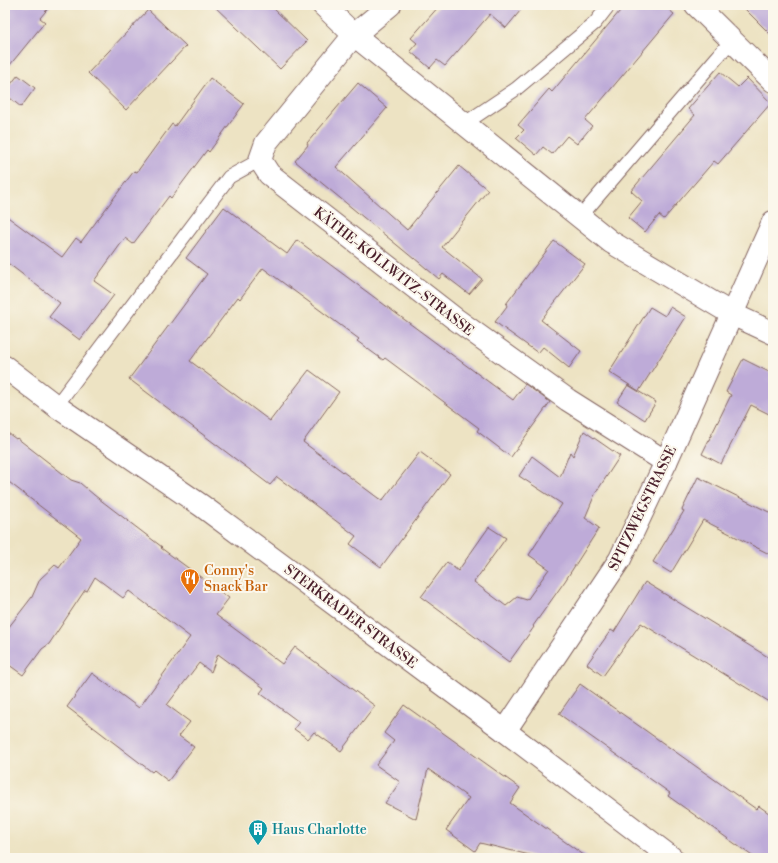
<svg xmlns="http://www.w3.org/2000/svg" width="778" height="863" viewBox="0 0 778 863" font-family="'Libre Bodoni',serif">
<rect width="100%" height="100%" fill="#fbf7ec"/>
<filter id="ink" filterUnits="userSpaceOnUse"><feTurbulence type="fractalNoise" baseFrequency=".025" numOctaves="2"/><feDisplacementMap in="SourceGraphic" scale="8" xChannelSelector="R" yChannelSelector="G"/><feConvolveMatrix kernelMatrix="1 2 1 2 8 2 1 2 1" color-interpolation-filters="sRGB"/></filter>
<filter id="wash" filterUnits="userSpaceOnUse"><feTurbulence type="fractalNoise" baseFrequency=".012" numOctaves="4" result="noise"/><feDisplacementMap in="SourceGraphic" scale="16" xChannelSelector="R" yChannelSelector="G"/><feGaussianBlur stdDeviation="0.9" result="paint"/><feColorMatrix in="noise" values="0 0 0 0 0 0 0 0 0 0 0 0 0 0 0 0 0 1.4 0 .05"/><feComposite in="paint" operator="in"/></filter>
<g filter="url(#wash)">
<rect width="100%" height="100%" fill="#ede3c3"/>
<g id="blocks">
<g fill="#beabd8">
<path d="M 5,5 L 51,5 L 40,18 L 45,22 L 5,71 Z"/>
<path d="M 213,5 L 270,5 L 307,41 L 280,69 Z"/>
<path d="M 440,5 L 525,5 L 506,28 L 490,14 L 445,66 L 437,60 L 430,68 L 410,51 L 417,43 L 411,38 Z"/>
<path d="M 625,5 L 663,5 L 674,14 L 585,120 L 592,126 L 577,144 L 567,136 L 552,154 L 543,147 L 536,155 L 516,138 L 524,130 L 518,125 L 549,89 L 552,92 Z"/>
<path d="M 741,5 L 773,5 L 773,37 Z"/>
<path d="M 148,10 L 186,46 L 126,110 L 88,73 Z"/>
<path d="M 720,72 L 738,87 L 747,78 L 771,103 L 718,164 L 714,161 L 664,219 L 659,215 L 645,232 L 628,218 L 642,201 L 631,191 L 695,115 L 688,109 Z"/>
<path d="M 18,75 L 35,88 L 21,107 L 5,94 L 5,92 Z"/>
<path d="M 210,78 L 244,104 L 209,152 L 207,150 L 171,198 L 169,196 L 133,244 L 125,238 L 94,281 L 114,295 L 80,340 L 49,317 L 60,303 L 5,261 L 5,215 L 62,257 L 76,238 L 81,242 L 134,171 L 137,172 L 172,124 L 175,126 Z"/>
<path d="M 358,83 L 387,108 L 336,167 L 407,230 L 459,166 L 488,190 L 442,247 L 482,279 L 469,294 L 443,274 L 439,279 L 414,258 L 414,259 L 295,161 L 308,145 L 307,143 Z"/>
<path d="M 224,207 L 287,254 L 297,240 L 513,400 L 525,384 L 550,402 L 511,457 L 477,431 L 479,428 L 385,358 L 383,360 L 357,341 L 359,339 L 263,268 L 240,299 L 238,297 L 190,361 L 270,421 L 309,370 L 339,392 L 303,442 L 382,501 L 420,452 L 450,474 L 381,567 L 350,544 L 356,536 L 307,499 L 277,477 L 270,485 L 129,379 L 207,274 L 186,258 Z"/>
<path d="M 554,241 L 585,264 L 541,320 L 581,351 L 569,368 L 543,347 L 538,353 L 495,322 L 507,306 L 506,304 Z"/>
<path d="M 650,307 L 665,316 L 670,307 L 686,317 L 639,391 L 609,372 Z"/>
<path d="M 743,359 L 773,374 L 773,416 L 751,405 L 721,464 L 702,454 L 731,395 L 726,392 Z"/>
<path d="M 628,385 L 656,402 L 645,420 L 617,402 Z"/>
<path d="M 5,431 L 16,439 L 17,438 L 71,480 L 80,483 L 94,495 L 162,547 L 161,548 L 229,598 L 216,615 L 282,664 L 295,647 L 375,706 L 341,751 L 314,732 L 308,739 L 294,729 L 299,722 L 260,693 L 264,688 L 218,654 L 211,672 L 199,663 L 167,705 L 190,722 L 179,736 L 194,747 L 168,781 L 154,770 L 152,772 L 67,707 L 92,673 L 139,708 L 190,637 L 129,591 L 123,598 L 95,577 L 87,591 L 85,590 L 49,644 L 42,649 L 23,675 L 5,662 L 5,632 L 32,597 L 40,579 L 55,565 L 59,568 L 81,538 L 5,479 Z"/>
<path d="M 584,431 L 620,456 L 595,494 L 585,518 L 599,528 L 565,581 L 533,626 L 534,627 L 509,662 L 421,597 L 447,562 L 458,571 L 489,527 L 506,538 L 474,582 L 506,606 L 517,597 L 527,600 L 549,569 L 529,555 L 562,504 L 519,476 L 532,456 L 560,477 L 570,452 L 573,456 Z"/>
<path d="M 698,477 L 773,514 L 773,556 L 703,520 L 671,573 L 653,562 L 684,511 L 682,510 Z"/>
<path d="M 645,582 L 773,660 L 773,704 L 641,623 L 603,676 L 587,664 L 611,630 L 614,632 Z"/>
<path d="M 580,684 L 756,809 L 759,806 L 773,816 L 773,858 L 755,858 L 668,796 L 670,793 L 559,714 Z"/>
<path d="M 404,705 L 520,788 L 510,803 L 588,858 L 542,858 L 480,843 L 475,851 L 446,830 L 469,798 L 428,769 L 416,819 L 385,803 L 400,782 L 376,765 L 394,741 L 384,733 Z"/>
</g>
</g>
</g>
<g filter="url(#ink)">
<use href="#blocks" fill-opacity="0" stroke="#836460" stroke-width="1"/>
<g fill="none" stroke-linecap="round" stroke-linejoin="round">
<defs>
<g id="service">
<path d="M 464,124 L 516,89 L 595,23 L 609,5"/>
<path d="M 580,217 L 732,40"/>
<path d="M 56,406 L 229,177 L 260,160"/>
</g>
<g id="minor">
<path d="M 323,5 L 354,35 L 611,242 L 732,314 L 773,333"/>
<path d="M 390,5 L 354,35 L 266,143 L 260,160 L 269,174 L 454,318 L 568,400 L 666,462"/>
<path d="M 696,5 L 773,81"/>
<path d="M 5,367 L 56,406 L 202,506 L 505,731 L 672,858"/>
<path d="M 505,731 L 620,559 L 666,462 L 773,222"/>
</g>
</defs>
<use href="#service" stroke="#836460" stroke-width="15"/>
<use href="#minor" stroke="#836460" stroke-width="24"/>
<use href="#service" stroke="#fff" stroke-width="13"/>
<use href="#minor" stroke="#fff" stroke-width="22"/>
</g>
</g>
<defs>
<symbol id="restaurant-pin" viewBox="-11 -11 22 30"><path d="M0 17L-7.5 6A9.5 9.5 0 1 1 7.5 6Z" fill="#e8710a" stroke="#fbf7ec"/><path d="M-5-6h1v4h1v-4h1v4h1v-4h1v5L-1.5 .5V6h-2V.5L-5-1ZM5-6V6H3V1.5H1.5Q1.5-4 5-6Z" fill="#fff"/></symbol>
<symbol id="building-pin" viewBox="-11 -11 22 30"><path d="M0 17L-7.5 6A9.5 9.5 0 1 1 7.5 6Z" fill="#0f9aa8" stroke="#fbf7ec"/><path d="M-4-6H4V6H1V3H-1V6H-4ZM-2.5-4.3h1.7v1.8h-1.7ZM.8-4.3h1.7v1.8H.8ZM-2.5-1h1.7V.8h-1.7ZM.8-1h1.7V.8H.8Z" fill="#fff"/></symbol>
</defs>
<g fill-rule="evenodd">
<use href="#restaurant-pin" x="179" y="567" width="22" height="30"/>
<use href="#building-pin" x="247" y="818" width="22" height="30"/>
</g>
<g text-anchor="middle" stroke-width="4" stroke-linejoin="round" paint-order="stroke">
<g font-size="14" fill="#4a1f2b" stroke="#fbf7ec">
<text transform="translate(394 271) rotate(38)" y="5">KÄTHE-KOLLWITZ-STRASSE</text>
<text transform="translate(642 508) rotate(-64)" y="5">SPITZWEGSTRASSE</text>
<text transform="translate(351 616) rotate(37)" y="5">STERKRADER STRASSE</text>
</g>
<g font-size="14" fill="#c56008" stroke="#fbf7ec" text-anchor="start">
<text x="204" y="575">Conny's<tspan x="204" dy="16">Snack Bar</tspan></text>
</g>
<g font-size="14" fill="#0d838f" stroke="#fbf7ec" text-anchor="start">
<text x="272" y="834">Haus Charlotte</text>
</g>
</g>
<rect width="778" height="863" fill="none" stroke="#fbf7ec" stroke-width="20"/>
</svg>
